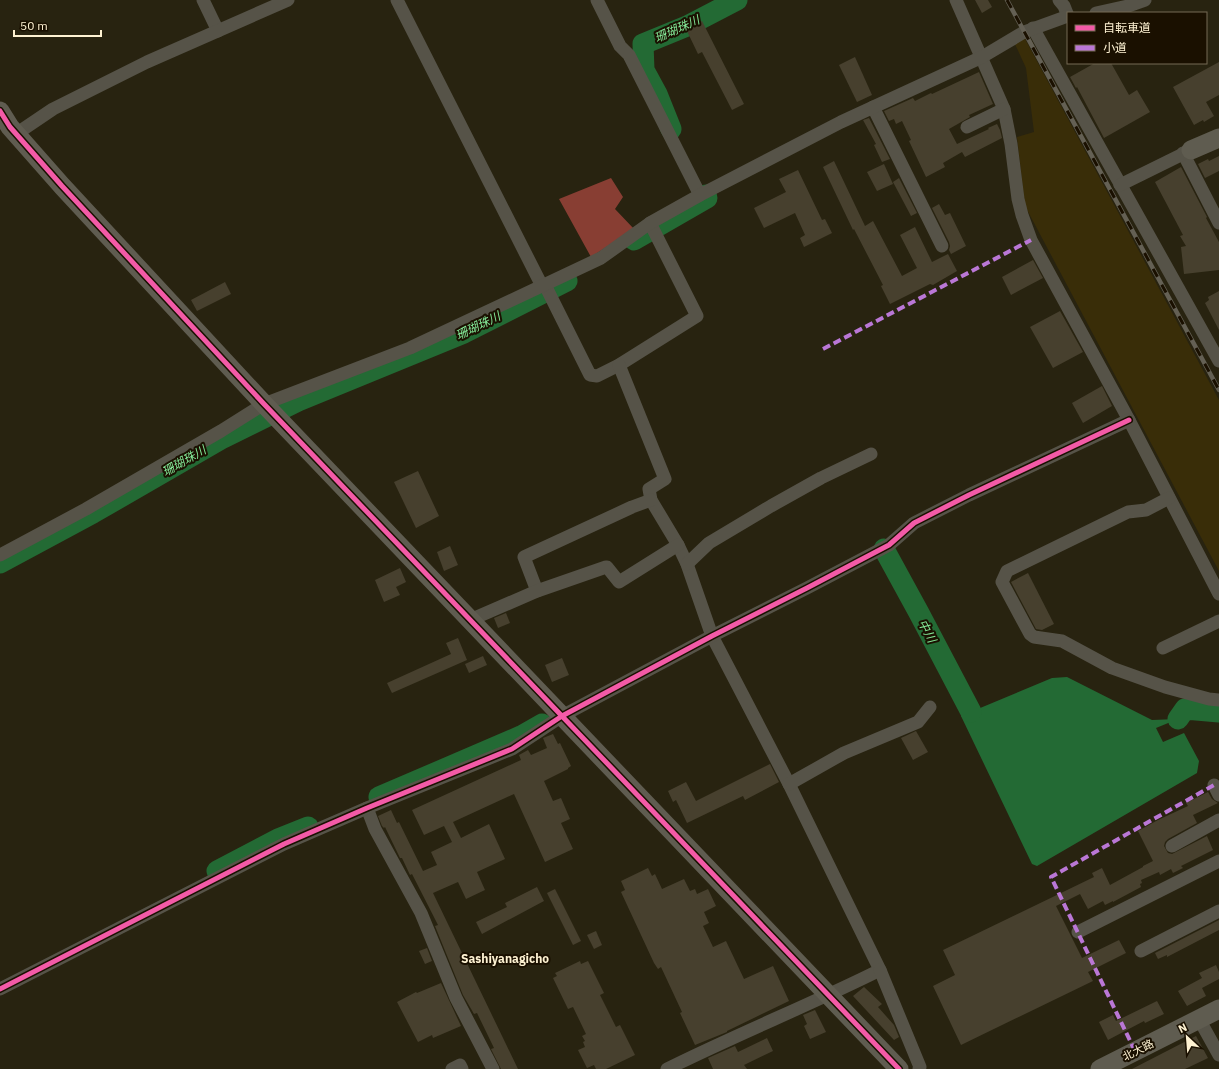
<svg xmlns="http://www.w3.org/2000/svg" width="1219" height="1069" viewBox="0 0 1219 1069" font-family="'IBM Plex Sans','Noto Sans JP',sans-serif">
<rect width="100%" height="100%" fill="#282310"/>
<path fill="#392d08" d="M 1024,37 L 1219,400 L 1219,571 L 1025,206 L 1017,137 L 1034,132 L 1026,68 L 1014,42 Z"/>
<path fill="#883e33" d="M 611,178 L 623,197 L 615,209 L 634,229 L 591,257 L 559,199 Z"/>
<path fill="#236a34" d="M 1067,677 L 1152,720 L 1178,719 L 1156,728 L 1163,742 L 1184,733 L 1199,761 L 1197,773 L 1037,866 L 1032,864 L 961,716 L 1052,678 Z"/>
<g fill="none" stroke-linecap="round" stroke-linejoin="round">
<g stroke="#236a34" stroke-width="21">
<path d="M 671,129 L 657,94 L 644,70 L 643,44 L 687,26 L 737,0"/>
<path d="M 634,240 L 707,198 L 706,195"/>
<path d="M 884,549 L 919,613 L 971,712"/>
<path d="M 0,563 L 93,513 L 223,438 L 298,401 L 464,333 L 567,281"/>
<path d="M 1178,719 L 1185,709 L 1219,712"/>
<path d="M 379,797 L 521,736 L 542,724"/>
<path d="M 217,871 L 278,839 L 308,827"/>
</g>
</g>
<g fill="#47402e">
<path d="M 975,0 L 988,0 L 992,7 L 982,13 Z"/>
<path d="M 702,21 L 744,104 L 732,110 L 702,52 L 698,54 L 686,29 Z"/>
<path d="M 855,57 L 872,95 L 857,102 L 839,65 Z"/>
<path d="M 1219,62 L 1219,95 L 1206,102 L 1214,116 L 1204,122 L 1203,120 L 1194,125 L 1173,87 Z"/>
<path d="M 1095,63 L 1111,63 L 1129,95 L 1137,90 L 1150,112 L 1104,138 L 1077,87 L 1076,88 L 1070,77 Z"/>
<path d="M 979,72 L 993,104 L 969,115 L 970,117 L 949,129 L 957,144 L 989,129 L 988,128 L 997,124 L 1000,130 L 1002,138 L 965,157 L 962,152 L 943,163 L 945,167 L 926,177 L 909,141 L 911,140 L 902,121 L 896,124 L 894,119 L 889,121 L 884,111 L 913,98 L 915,101 L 931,93 L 932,94 Z"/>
<path d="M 869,118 L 890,159 L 882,162 L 874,145 L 876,144 L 863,120 Z"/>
<path d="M 1219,156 L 1219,171 L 1205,178 L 1198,164 L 1208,159 L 1209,161 Z"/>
<path d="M 834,161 L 865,226 L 873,221 L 902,276 L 917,268 L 900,235 L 915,227 L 932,262 L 948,254 L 957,271 L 933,285 L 930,284 L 890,304 L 881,286 L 883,285 L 854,229 L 853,230 L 823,167 Z"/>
<path d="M 884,164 L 893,184 L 877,191 L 867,172 Z"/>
<path d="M 1181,167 L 1207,217 L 1206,218 L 1219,242 L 1219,270 L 1184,274 L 1181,247 L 1186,246 L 1180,236 L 1183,235 L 1155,182 Z"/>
<path d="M 798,170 L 822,220 L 825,219 L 832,233 L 804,247 L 800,238 L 805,235 L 795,213 L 764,228 L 754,208 L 786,192 L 779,179 Z"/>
<path d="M 899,178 L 917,213 L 911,216 L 893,182 Z"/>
<path d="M 939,204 L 945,215 L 950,213 L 966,246 L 951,254 L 949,250 L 950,246 L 949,242 L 932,208 Z"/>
<path d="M 1033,260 L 1043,278 L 1011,295 L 1002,277 Z"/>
<path d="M 225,282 L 231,294 L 197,311 L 191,300 Z"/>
<path d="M 1219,291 L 1219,330 L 1205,303 L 1209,300 L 1208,297 Z"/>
<path d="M 1060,311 L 1083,352 L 1053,368 L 1030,327 Z"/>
<path d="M 1102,386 L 1112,406 L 1083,423 L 1072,403 Z"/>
<path d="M 418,471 L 439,516 L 416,528 L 394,482 Z"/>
<path d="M 450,546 L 458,565 L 444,571 L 437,552 Z"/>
<path d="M 400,568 L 406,582 L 396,587 L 400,595 L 384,602 L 375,580 Z"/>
<path d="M 1028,573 L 1054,624 L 1042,630 L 1036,629 L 1011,582 Z"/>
<path d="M 506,613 L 510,623 L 498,628 L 494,618 Z"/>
<path d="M 458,638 L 467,660 L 392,693 L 387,683 L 451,654 L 446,643 Z"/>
<path d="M 483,656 L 487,665 L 469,673 L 465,664 Z"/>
<path d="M 562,658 L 569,675 L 552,682 L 545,665 Z"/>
<path d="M 916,731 L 928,752 L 913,760 L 901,738 Z"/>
<path d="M 553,734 L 558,744 L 560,743 L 571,766 L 568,768 L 568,769 L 544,781 L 553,801 L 561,798 L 570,819 L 561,823 L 573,849 L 545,862 L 514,794 L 453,822 L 461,838 L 489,824 L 505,859 L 477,872 L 485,890 L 466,899 L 458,882 L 433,893 L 518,1069 L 501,1069 L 491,1049 L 494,1048 L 477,1013 L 474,1014 L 463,995 L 435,926 L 438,925 L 412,874 L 410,875 L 402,858 L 400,858 L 385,827 L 384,828 L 382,826 L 378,816 L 391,810 L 397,823 L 399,822 L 423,871 L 437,865 L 431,852 L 452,842 L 444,826 L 424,835 L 412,810 L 521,760 L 519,755 L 528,750 L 531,755 L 547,748 L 543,738 Z"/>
<path d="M 770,764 L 779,782 L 745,800 L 743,796 L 687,823 L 676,800 L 673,802 L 668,791 L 686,782 L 696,801 Z"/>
<path d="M 1208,792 L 1212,799 L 1218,803 L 1193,815 L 1197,823 L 1168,839 L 1165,842 L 1164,846 L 1168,853 L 1172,854 L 1207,836 L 1213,850 L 1181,866 L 1183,868 L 1173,873 L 1171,869 L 1160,875 L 1159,872 L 1141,880 L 1142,883 L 1140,884 L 1141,887 L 1113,902 L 1113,901 L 1105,905 L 1103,901 L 1088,909 L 1080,894 L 1056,906 L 1082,958 L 1119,940 L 1126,953 L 1088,972 L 1093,981 L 961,1045 L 933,986 L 955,975 L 943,950 L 1094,877 L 1092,873 L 1102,868 L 1110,885 L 1143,867 L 1143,866 L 1153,861 L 1138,831 L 1158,820 L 1188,806 L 1186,803 Z"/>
<path d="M 648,868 L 652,876 L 655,874 L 662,889 L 684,879 L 690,891 L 695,889 L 697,894 L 708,889 L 716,906 L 704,912 L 709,923 L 703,926 L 713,947 L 726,941 L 744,979 L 773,966 L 789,1001 L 727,1031 L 727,1032 L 695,1045 L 680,1013 L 682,1012 L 661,967 L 658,969 L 654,963 L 621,892 L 625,890 L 621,881 Z"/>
<path d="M 537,887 L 544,901 L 482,934 L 476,922 L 507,907 L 505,903 Z"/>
<path d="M 555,889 L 581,941 L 573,945 L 547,893 Z"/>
<path d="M 1219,920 L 1219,930 L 1167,957 L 1167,955 L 1158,959 L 1155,953 Z"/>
<path d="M 596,931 L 602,945 L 594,949 L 587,935 Z"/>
<path d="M 427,948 L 432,961 L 425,964 L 419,951 Z"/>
<path d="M 580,961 L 581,964 L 588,961 L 604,993 L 600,995 L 616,1027 L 620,1025 L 635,1055 L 606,1069 L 596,1069 L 594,1065 L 587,1068 L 578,1050 L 585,1047 L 583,1042 L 585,1041 L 582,1036 L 586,1034 L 573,1007 L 568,1009 L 553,978 L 557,976 L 555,973 Z"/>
<path d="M 1216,965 L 1219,972 L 1219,979 L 1202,988 L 1206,996 L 1187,1006 L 1178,991 L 1202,978 L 1199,973 Z"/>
<path d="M 441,983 L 461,1026 L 433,1038 L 432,1035 L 418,1042 L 397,1002 L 416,992 L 417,993 Z"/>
<path d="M 864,987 L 882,1004 L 878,1007 L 894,1025 L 899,1037 L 894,1040 L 853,996 Z"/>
<path d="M 1157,1001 L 1164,1014 L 1145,1023 L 1144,1021 L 1108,1040 L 1099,1022 L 1113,1015 L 1116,1021 Z"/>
<path d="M 815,1010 L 826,1032 L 810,1039 L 804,1026 L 807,1024 L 803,1015 Z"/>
<path d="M 1196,1036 L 1208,1058 L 1204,1060 L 1185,1069 L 1132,1069 Z"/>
<path d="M 767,1038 L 773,1051 L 744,1065 L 747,1069 L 713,1069 L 708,1058 L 735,1046 L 738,1052 Z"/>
</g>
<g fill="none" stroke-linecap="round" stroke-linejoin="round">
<g stroke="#565348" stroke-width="13">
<path d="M 203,0 L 218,31"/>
<path d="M 397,0 L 542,286"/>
<path d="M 597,0 L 620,46 L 629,55 L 700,195"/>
<path d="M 956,0 L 1004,109 L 1011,144 L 1018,199 L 1022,215 L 1031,240 L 1129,420 L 1219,594"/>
<path d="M 1059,0 L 1064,6 L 1068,16"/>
<path d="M 1096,13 L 1128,6 L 1145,0"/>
<path d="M 1033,28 L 1219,361"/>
<path d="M 873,107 L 942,246"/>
<path d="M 967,127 L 1004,109"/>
<path d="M 16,134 L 53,109 L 147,62 L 288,0"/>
<path d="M 1183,153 L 1219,223"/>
<path d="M 1120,185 L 1191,150"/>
<path d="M 545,285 L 590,375 L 597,376 L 619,365 L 697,316 L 650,223"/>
<path d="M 619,365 L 665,479 L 649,489 L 651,500 L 678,545 L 687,564 L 712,636 L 789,784 L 880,970 C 810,1005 737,1034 667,1069"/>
<path d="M 1169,498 L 1146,510 L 1128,512 L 1007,571 L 1002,582 L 1030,634 L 1034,637 L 1062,641 L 1112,668 L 1165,687 L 1209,699 L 1219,700"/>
<path d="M 0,555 L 86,509 L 221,431 L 264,404 L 410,348 L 601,258 L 650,223 L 700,195 L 841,122 L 982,57 L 1024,32 L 1068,16"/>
<path d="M 687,564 L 709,543 L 771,506 L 821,478 L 871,454"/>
<path d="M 537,591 L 524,557 L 632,507 L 651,500"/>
<path d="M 470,620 L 537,591 L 606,567 L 607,567 L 619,582 L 678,545"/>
<path d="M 1163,648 L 1219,621"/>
<path d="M 789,784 L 844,753 L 918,722 L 930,707"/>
<path d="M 1214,785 L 1219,795"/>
<path d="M 367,808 L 375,829 L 421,913 L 456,998 L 493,1069"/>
<path d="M 1172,846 L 1219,820"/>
<path d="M 1078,932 L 1219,861"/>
<path d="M 1141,951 L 1219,911"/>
<path d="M 880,970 L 920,1067 L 919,1069"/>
<path d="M 0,989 L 284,844 L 367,808 L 512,749 L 562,716 L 712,636 L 807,588 L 889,545 L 914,523 L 969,495 L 1129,420"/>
<path d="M 1199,1019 L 1219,1055"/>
<path d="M 452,1069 L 460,1065 L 462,1069"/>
</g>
<g stroke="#5f5c50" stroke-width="19">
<path d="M 0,111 L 10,127 L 62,186 L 264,404 L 899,1069"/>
<path d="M 1191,150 L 1219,138"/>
<path d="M 1100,1069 L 1219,1009"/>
</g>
<defs>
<path id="rail" d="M 1007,0 L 1219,390"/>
</defs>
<use href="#rail" stroke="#646054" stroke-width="4.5"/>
<use href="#rail" stroke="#1a1000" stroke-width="3" stroke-dasharray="9" stroke-linecap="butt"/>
<g stroke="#ba77d6" stroke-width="4" stroke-dasharray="8 4" stroke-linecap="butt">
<path d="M 823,349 L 1031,240"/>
<path d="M 1135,1051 L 1051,877 L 1214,785"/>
</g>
<defs>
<g id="cycleway">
<path d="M 0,111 L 10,127 L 62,186 L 264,404 L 899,1069"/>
<path d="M 0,989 L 284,844 L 367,808 L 512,749 L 562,716 L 712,636 L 807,588 L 889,545 L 914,523 L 969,495 L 1129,420"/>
</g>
</defs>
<use href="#cycleway" stroke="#1a1000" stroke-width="8"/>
<use href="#cycleway" stroke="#f35aa7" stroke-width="5"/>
</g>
<g text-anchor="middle" stroke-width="4" stroke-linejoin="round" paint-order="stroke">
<g font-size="11" fill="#fef2d2" stroke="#1a1000">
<text transform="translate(1138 1050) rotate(-27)" y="4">北大路</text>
</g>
<g font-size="12" font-style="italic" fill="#83e897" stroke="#1a1000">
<text transform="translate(677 29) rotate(-24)" y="4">珊瑚珠川</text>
<text transform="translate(478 326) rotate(-26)" y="4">珊瑚珠川</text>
<text transform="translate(184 461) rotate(-30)" y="4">珊瑚珠川</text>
<text transform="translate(927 631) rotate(62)" y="4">中川</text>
</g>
<g font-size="12" font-weight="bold" fill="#fef2d2" stroke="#1a1000">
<text x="505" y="963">Sashiyanagicho</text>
</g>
</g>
<rect x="1067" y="12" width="140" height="52" fill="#1a1000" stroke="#756a54"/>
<rect x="1075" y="25" width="20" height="6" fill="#f35aa7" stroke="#756a54"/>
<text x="1103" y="32" font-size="12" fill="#fef2d2">自転車道</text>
<rect x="1075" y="45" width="20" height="6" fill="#ba77d6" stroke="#756a54"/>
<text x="1103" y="52" font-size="12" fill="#fef2d2">小道</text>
<g transform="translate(1187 1037) rotate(334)" stroke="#1a1000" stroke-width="3" paint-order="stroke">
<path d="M0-3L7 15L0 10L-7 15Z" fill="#fef2d2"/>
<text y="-6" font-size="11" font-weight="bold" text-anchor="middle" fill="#fef2d2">N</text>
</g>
<path d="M14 30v6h87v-6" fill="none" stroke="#fef2d2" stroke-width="2"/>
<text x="20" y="30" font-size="12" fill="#fef2d2" stroke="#1a1000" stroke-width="3" paint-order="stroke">50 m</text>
</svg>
